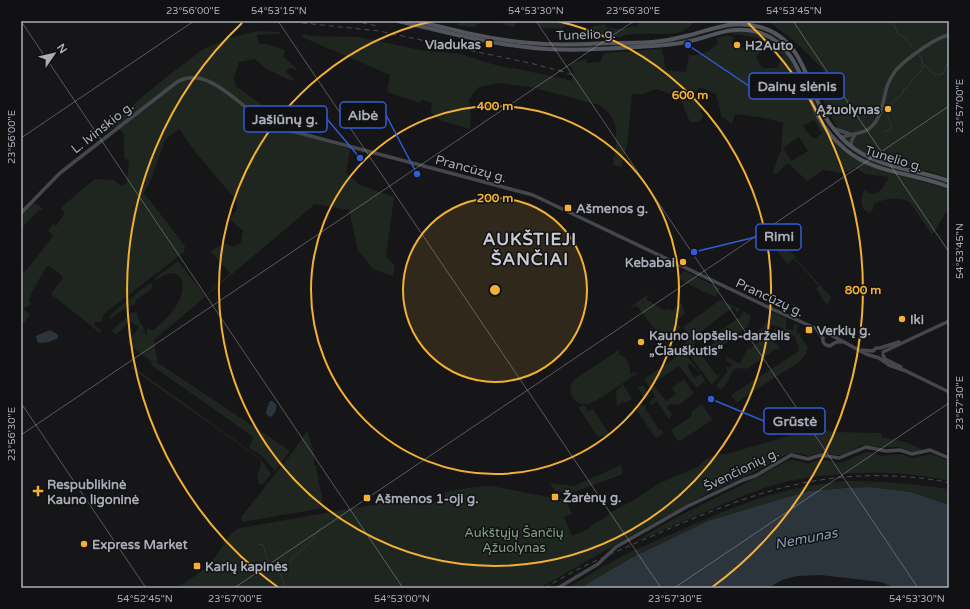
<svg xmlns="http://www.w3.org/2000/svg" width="970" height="609" viewBox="0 0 970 609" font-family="'Varela Round',sans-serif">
<rect width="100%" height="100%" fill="#161618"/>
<g fill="#1e261f" fill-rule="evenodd">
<path d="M 405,21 L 497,40 L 520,44 L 550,47 L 650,44 L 672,41 L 699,35 L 700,36 C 673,44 646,45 618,46 C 591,47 563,49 536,47 C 492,44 448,31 405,21 Z"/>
<path d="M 459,21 L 484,21 L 474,27 L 457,26 Z"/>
<path d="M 503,21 L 517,21 L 514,27 L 504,25 Z"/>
<path d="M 536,21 L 575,21 L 560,29 L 542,28 Z"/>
<path d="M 639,21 L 694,21 C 692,24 689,28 685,30 C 670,38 639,30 620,37 L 563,40 C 576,33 590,26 605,24 L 607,28 C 614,29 626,30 632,26 L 638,27 Z"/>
<path d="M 768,21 L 949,21 L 949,178 C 903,160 855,169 831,116 C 828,109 821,100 823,93 L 831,93 L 833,90 L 828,79 L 822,68 L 793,40 Z"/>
<path d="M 745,26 C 782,31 796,52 808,85 L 795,55 L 786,46 L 770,34 L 759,29 L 746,27 L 723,29 L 711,32 L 723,28 Z"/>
<path d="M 257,31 L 280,32 L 279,34 L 257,35 L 259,44 L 267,44 L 285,50 L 283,56 L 295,67 L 297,72 L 292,68 L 288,69 L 286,72 L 294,79 L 294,80 L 292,81 L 266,69 L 255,59 L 239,62 L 234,78 L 236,86 L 266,108 L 271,107 L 286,119 L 283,130 L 350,149 L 346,173 L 360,185 L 394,197 L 386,257 L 395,266 L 393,276 L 373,269 L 358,250 L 349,210 L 315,204 L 154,340 L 158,363 L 289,450 L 289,452 L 275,471 L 263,457 L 249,447 L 253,439 L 252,436 L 151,365 L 152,362 L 127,343 L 139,327 L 130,321 L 117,334 L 113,333 L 112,330 L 133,312 L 137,313 L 140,323 L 144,328 L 143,331 L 147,335 L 147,329 L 153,330 C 163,323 175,310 180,299 C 184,288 185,269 168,274 C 164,275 160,278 157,280 L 154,279 L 178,261 L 205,296 L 230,273 L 210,251 L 225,243 L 232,247 L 241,243 L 243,231 L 230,219 L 237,209 L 236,200 L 197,154 L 179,129 L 165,140 L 151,180 L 144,193 L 185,246 L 184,252 L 104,314 L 101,322 L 95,322 L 94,325 L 101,331 L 100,333 L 51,294 L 63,278 L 58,272 L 48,266 L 46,267 L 31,294 L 29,302 L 32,304 L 23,309 L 30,314 L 25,322 L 21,322 L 21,269 L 25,272 L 53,236 L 48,231 L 53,224 L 56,226 L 65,213 L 61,209 L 66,203 L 95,179 L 108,180 L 113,179 L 121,186 L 127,183 L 129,161 L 124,158 L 124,134 L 116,126 L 102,135 L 100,132 L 164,79 L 202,50 L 229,38 Z"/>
<path d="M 737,31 C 748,32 765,32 772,42 L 769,43 L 754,37 L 728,33 Z"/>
<path d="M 302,34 L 311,36 L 359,37 L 420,50 L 461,54 L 492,64 L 512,69 L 513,68 L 565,79 L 566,80 L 571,80 L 574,72 L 571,67 L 569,68 L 572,63 L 585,59 L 587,63 L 600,62 L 604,53 L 662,49 L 666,70 L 686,72 L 689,55 C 701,56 710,51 718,43 L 716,38 L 727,35 L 733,37 L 732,47 L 749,48 L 750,42 C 757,39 760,43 767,45 C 771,46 776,44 779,46 C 795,55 802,85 809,101 C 814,112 819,122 825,131 C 855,174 905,173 949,190 L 949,209 C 942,217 938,227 932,235 L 910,202 C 898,197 885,198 874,204 L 873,209 L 870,213 C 858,208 861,199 864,190 C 866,191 871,194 873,194 C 880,194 887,182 889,177 L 865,174 L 854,167 L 851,171 L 842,173 L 823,170 L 807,181 L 788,163 L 775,175 L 773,172 L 781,150 L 783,123 L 765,118 L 735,114 L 732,124 L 722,117 L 716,94 L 700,87 L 696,91 L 703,118 L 698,122 L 690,122 L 680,98 L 657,89 L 642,94 L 632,94 L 627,146 L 621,167 L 613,165 C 616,141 623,120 599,105 L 531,87 L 499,83 L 479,87 L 469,99 L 471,116 L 470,129 L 439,120 L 431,112 L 432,103 L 422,100 L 420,103 L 387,92 L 390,75 L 302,37 ZM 764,49 L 767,49 L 783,55 L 777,68 L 762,68 L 756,57 ZM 814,120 L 822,133 L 816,138 L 812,138 L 803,126 ZM 799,137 L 808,151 L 791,161 L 783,148 Z"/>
<path d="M 841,140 L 861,156 L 875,163 L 949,183 L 949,185 L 871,163 L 856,154 L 840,142 Z"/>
<path d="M 33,202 L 43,209 L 38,211 L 23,226 L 24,228 L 21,231 L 21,215 Z"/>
<path d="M 782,242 L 796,257 L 787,264 L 775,248 Z"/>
<path d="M 796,259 L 831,297 L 827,306 L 816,288 L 819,286 L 795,260 Z"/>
<path d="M 684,271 L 720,288 L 716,297 L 702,291 L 677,278 Z"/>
<path d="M 150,283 L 152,284 L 153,288 L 136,300 L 135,305 L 128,306 L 112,318 L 109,318 L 113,312 Z"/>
<path d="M 650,293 L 647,297 L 647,300 C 648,301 664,310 666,310 L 667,308 L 673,311 L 676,306 L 678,307 L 680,303 L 682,304 L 685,314 L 674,322 L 677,326 L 679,325 L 681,327 L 664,339 L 675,353 L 674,354 L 637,306 L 631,308 L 627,312 L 632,306 Z"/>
<path d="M 720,300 L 740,309 L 738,313 L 733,307 L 699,333 L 701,337 L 702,341 L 700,343 L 698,341 L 693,344 L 717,376 L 722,373 L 712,385 L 685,349 L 686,335 L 688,334 L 683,327 Z"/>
<path d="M 743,311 L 751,316 L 748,326 L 723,345 L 720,351 L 714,356 L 709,347 L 715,342 L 712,337 L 741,316 Z"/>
<path d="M 772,312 L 786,318 L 786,329 L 793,330 L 794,324 L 799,325 L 796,332 L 801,334 L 800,336 L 808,347 L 806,354 L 799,362 L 737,402 L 731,395 L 799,351 L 799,348 L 795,337 L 782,330 L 783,328 L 770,325 L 763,332 C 768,338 775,342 780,348 L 778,350 L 776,349 L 747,369 L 742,368 L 734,369 C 729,376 729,384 721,389 L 716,386 L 727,372 L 726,367 L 731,367 L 732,364 L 727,361 L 726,357 L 740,364 L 748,348 L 750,349 L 758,342 L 758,338 L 755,333 L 764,326 Z"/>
<path d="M 619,350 L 620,352 L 617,354 C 626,356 632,365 630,375 L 635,372 L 636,374 C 627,380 597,402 588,404 C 581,405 575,402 572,396 C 569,389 571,384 575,379 Z"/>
<path d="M 684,352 L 700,373 L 690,363 L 687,365 L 694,378 L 701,374 L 705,381 L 696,388 L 679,366 L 652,384 L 666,401 L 676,394 L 672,388 L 684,379 L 694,394 L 678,405 L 670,404 L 667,408 L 672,414 L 669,419 L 657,401 L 652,405 L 649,402 L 656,397 L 644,379 L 678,356 L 680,353 Z"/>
<path d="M 132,366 L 260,458 L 271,474 L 262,485 L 259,484 L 257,477 L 261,465 L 260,459 L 131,368 Z"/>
<path d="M 623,384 L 632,399 L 625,403 L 624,401 L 617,406 L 616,391 Z"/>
<path d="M 643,385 L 650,396 L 645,399 L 638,388 Z"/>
<path d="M 640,403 L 643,406 L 645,405 L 646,407 L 645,408 L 659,430 L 661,429 L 664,433 L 656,438 L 637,411 L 640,406 L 639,404 Z"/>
<path d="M 702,404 L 712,420 L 680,441 L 677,440 L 671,430 L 692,416 L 691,412 Z"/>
<path d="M 584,405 L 588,411 L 593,409 L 609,434 L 598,437 L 578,407 Z"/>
<path d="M 822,429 L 832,432 L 881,433 L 882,437 L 905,442 L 922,449 L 917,452 L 913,452 L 899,447 L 879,447 L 862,445 L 843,455 L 836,455 L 821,452 L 809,456 L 797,453 L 787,454 L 756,471 L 708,493 L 653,523 L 540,588 L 177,588 C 187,581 199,574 208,565 C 221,554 225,534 240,528 L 383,503 L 396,502 L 397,503 L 399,503 L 399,501 L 415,497 L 416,505 L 445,500 L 444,492 L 475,487 L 491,486 L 560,499 L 565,498 L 572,514 L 564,517 L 572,536 L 590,528 L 593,524 L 605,518 L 611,512 L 636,499 L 647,491 L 660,483 L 699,466 C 705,457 717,454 727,454 L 795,434 L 812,432 Z"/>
<path d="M 307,431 L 314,453 L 314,464 L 316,467 L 324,508 L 242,522 L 241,517 L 289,457 Z"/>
<path d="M 868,452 L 882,456 L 901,454 L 913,458 L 932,454 L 949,461 L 949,481 C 900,469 839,471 789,481 C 763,487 737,498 712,509 C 686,520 659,532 632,543 L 677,517 L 762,475 L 787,461 L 793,460 L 808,464 L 821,459 L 837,463 L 844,462 L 863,453 Z"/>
<path d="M 621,465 L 623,474 L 577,491 L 567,493 L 555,491 L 550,483 L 574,486 Z"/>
<path d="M 845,481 C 880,481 915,484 949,489 L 949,505 L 911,492 L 870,487 L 845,488 L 810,491 L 781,499 L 708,521 L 631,558 L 580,588 L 568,588 L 597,570 L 626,554 L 722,512 L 763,497 L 798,488 L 815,485 Z"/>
</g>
<g fill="#2c353c">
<path d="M 50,330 L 58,335 L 58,338 L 49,342 L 39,343 L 37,341 L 36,336 Z"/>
<path d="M 270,401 L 272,401 L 276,404 C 277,409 275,415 270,417 L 266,414 L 267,408 Z"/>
<path d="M 870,487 L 911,492 L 949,505 L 949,588 L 895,588 L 881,582 L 820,575 L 797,576 L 782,580 L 768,588 L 580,588 L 631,558 L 708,521 L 781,499 L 810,491 L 845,488 Z"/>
</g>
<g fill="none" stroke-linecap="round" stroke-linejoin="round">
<g stroke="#2c353c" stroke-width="1">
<path d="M 892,21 L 898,34 L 905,38 L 913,48"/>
<path d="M 918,55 L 921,57 L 923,65"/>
<path d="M 884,132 L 890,129 L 892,126 C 891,123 888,120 888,117 C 886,104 892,101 901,96 L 904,89 L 908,87 L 912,80 L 921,71 L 923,66 L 926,66 C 930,72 935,77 943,74 L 946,65 L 949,64"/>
<path d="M 257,544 L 263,545 L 268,562 L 281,575 L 286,588"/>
<path d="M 281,575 L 294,556 L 310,543 L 321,527"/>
</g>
<g stroke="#45474d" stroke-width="3.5">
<path d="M 835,129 L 850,134"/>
<path d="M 841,138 C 851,133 864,135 872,126 C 883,116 883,97 888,84 C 890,79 893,74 896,70 C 905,60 936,37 949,35"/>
<path d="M 852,147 L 851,142 L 855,134"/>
<path d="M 21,213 L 60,173 L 177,82 C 206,66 234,100 256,115 C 265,121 274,125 284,129 L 533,195 L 772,309 L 831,335 L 866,354 L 879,358 L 889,365 L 906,371 L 949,392"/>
<path d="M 817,330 L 823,338 L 823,342 L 826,345 L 830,346 C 834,343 836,341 841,342"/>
<path d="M 862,350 L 873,351 L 876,348 L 880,348 L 899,342"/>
<path d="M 883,352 L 949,321"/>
<path d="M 883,355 L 885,359 L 901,367"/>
<path d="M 558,588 L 598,564 L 616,547 L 688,506 L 743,480 L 755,476 L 791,455 L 808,459 L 821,455 L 839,458 L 866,447 L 886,451 L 900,450 L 912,454 L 930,450 L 949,458"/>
</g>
<g stroke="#53555c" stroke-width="4">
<path d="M 398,21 C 443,31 488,44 534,48 C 573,52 614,48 653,46 C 666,45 679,44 691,41 C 715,35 733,25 758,32 C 796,43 803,85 818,116 C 825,129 835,141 846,150 C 875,174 915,173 949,187"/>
<path d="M 417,21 C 454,30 492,40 531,43 C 557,46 584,44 610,43 C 624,43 639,43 653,42 C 664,41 675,39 686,36 C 712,30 732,19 760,27 C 802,38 807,83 824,115 C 830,125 838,135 847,143 C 875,168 915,169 949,181"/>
</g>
<g stroke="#4a4c52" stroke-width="1" stroke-dasharray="5 4" stroke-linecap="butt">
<path d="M 284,21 L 379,31 L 534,64 L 564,72"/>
<path d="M 353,21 L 378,26"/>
<path d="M 559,70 L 572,75"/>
<path d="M 545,588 C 576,568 611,554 645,539 C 729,503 799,472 892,476 C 911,477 930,478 949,483"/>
</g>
</g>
<path fill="none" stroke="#a8adb8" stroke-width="1" stroke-opacity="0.45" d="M 21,21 L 403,588M 278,21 L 661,588M 536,21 L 918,588M 793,21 L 949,252M 21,138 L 194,21M 21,403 L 146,588M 21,435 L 634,21M 234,588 L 949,106M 674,588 L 949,403"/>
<circle cx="495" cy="290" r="92" fill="#f2b134" fill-opacity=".12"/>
<g fill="none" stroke="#f2b134" stroke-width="2">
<circle cx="495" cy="290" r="92"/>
<circle cx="495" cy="290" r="184"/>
<path d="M557 21A276 276 0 1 1 433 21"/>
<path d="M279 588A368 368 0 0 1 242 23M748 23A368 368 0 0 1 711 588"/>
</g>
<g fill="#f2b134" stroke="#111113" stroke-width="1.5">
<rect x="485" y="40" width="8" height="8" rx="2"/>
<circle cx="737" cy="45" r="4"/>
<circle cx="888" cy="109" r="4"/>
<rect x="564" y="204" width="8" height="8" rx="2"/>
<circle cx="683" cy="262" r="4"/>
<circle cx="902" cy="319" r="4"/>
<rect x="805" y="326" width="8" height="8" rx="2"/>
<circle cx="641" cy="342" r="4"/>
<path d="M36 485h4v4h4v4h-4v4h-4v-4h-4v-4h4z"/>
<rect x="551" y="493" width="8" height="8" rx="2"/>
<rect x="363" y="494" width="8" height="8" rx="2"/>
<circle cx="84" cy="544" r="4"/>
<rect x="193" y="562" width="8" height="8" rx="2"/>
</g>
<g text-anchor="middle" stroke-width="3" stroke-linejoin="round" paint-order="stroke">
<g font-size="13" fill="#a8adb8" stroke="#111113">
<text transform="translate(586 34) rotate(-2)" y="5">Tunelio g.</text>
<text transform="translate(102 127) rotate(-38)" y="5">L. Ivinskio g.</text>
<text transform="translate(894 158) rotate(17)" y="5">Tunelio g.</text>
<text transform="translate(471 168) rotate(15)" y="5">Prancūzų g.</text>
<text transform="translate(770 297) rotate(25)" y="5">Prancūzų g.</text>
<text transform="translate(741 469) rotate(-26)" y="5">Švenčionių g.</text>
</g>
<g font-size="13" font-weight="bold" fill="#a8adb8" stroke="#111113" text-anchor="start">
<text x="481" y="49" text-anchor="end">Viadukas</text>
<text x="745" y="50">H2Auto</text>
<text x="880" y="114" text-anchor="end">Ąžuolynas</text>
<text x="576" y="213">Ašmenos g.</text>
<text x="675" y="267" text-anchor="end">Kebabai</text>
<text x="910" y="324">Iki</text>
<text x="817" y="335">Verkių g.</text>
<text x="649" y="340">Kauno lopšelis-darželis<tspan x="649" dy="15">„Čiauškutis“</tspan></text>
<text x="47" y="489">Respublikinė<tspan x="47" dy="15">Kauno ligoninė</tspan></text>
<text x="563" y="502">Žarėnų g.</text>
<text x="375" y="503">Ašmenos 1-oji g.</text>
<text x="92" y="549">Express Market</text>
<text x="205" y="571">Karių kapinės</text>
</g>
<g font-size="13" fill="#7fa381" stroke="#111113">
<text x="514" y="537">Aukštųjų Šančių<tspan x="514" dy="15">Ąžuolynas</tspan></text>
</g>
<g font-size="14" font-style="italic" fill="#7f9bb3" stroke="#111113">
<text transform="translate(806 538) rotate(-11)" y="5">Nemunas</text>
</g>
<g font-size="17" font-weight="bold" letter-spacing="1" fill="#c9ccd4" stroke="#111113">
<text x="530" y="245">AUKŠTIEJI<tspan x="530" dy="20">ŠANČIAI</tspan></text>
</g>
</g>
<circle cx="495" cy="290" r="6" fill="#f2b134" stroke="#111113" stroke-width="2"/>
<g font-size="12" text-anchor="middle" font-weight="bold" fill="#f2b134" stroke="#111113" stroke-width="3" stroke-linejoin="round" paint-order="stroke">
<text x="690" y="99">600 m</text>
<text x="495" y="110">400 m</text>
<text x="495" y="202">200 m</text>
<text x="863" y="294">800 m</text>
</g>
<path fill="none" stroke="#325cd3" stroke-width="1.5" d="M688 45L749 86M417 174L386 115M360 158L327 119M694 252L756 237M711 399L764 421"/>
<g fill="#325cd3" stroke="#111113" stroke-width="1.5">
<circle cx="688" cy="45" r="4"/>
<circle cx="417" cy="174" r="4"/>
<circle cx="360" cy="158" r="4"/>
<circle cx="694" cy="252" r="4"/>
<circle cx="711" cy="399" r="4"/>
</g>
<g fill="#111113" stroke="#325cd3" stroke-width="1.5">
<rect x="749" y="73" width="95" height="26" rx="4"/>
<rect x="340" y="102" width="46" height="26" rx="4"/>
<rect x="244" y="106" width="83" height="26" rx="4"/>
<rect x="756" y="224" width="45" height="26" rx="4"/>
<rect x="764" y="408" width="61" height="26" rx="4"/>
</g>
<g font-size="14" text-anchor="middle" font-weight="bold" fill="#a8adb8">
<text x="797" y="91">Dainų slėnis</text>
<text x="363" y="120">Aibė</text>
<text x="285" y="124">Jašiūnų g.</text>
<text x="779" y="241">Rimi</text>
<text x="795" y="426">Grūstė</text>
</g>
<rect width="970" height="609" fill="none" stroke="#111113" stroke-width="44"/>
<g transform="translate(54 54) rotate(56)" stroke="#111113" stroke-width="3" paint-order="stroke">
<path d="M0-3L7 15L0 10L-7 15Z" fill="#a8adb8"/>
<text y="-6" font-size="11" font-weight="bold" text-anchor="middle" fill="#a8adb8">N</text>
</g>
<rect x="22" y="22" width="926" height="565" fill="none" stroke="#a8adb8" stroke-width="1.5"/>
<g font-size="10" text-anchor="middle" fill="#a8adb8">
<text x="193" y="14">23°56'00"E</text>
<text x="279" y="14">54°53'15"N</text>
<text x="536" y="14">54°53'30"N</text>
<text x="633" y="14">23°56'30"E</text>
<text x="794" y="14">54°53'45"N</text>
<text transform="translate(959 106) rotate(-90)" y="4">23°57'00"E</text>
<text transform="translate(11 137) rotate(-90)" y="4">23°56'00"E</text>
<text transform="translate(959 251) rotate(-90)" y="4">54°53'45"N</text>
<text transform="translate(959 403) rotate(-90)" y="4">23°57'30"E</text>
<text transform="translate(11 434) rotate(-90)" y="4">23°56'30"E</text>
<text x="145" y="602">54°52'45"N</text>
<text x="235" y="602">23°57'00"E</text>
<text x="402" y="602">54°53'00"N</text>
<text x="675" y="602">23°57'30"E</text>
<text x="917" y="602">54°53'30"N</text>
</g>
</svg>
